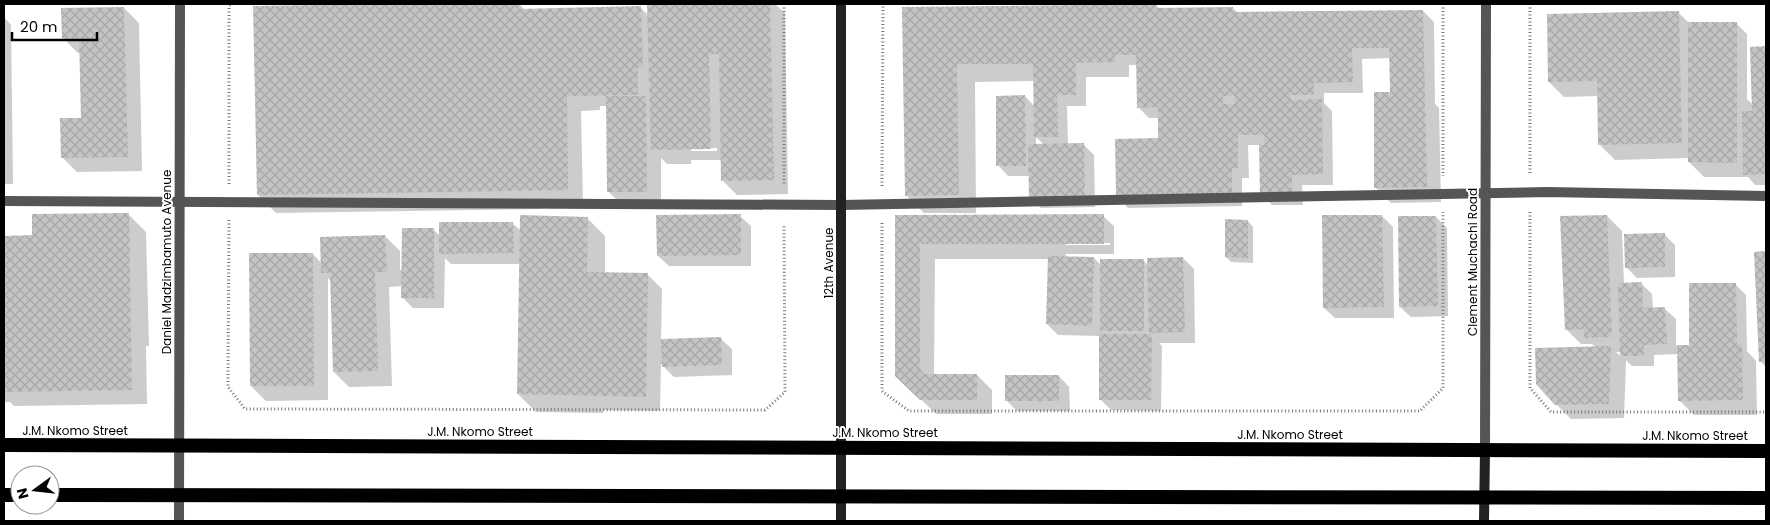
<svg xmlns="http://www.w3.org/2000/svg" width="1770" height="525" viewBox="0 0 1770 525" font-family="Poppins,sans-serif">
<defs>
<pattern id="building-cross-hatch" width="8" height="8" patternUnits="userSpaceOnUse" patternTransform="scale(1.25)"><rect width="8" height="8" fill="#c4c4c4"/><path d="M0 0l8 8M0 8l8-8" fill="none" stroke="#a7a7a7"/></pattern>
</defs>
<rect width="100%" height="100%" fill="#fff"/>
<g fill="#0003" fill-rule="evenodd">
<path d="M 450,4 L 519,4 L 526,11 L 640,7 L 648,15 L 648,4 L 775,4 L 785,13 L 788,194 L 737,195 L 722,180 L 722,160 L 691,160 L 691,164 L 667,164 L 661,158 L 661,206 L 623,206 L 608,191 L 607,106 L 600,106 L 600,110 L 581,111 L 583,205 L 540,206 L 540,209 L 276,213 L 258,195 L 254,7 ZM 691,148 L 717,148 L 717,151 L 691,151 Z"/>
<path d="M 1156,5 L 1160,9 L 1233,8 L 1238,13 L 1423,11 L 1434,22 L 1435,104 L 1439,108 L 1441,202 L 1391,203 L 1376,188 L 1375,93 L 1391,93 L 1391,58 L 1362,59 L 1363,93 L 1324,93 L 1324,103 L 1332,111 L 1333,185 L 1302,185 L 1303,205 L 1272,205 L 1261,195 L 1260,145 L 1248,145 L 1249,178 L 1242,178 L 1242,206 L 1128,208 L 1117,197 L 1159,139 L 1159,118 L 1149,118 L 1138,107 L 1138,65 L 1129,65 L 1129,77 L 1086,77 L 1086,106 L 1067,106 L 1068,145 L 1084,145 L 1094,155 L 1095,207 L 1041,208 L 1030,197 L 1030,176 L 1008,176 L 998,165 L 1025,96 L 1035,107 L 1034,81 L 975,82 L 976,213 L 924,213 L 906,195 L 903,8 ZM 1036,137 L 1044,145 L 1036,145 Z"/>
<path d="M 124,8 L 139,23 L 142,171 L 77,172 L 62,157 L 82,119 L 81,53 L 78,53 L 63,38 Z"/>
<path d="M 1679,13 L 1689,23 L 1736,23 L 1747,34 L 1747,99 L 1753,105 L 1752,48 L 1766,48 L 1766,185 L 1755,185 L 1748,177 L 1704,177 L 1689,162 L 1689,158 L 1615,160 L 1600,145 L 1599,96 L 1564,97 L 1549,82 Z"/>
<path d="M 4,17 L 11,25 L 13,184 L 4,184 Z"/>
<path d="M 128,214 L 146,232 L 149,346 L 146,346 L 147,404 L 14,406 L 10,402 L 4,402 L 4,237 L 31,237 Z"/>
<path d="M 740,216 L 751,226 L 751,266 L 669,266 L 658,256 Z"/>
<path d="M 897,216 L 1103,216 L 1114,226 L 1114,254 L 1066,254 L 1066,258 L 1094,258 L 1101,265 L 1143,260 L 1149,266 L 1183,258 L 1194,269 L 1195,343 L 1159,343 L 1162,346 L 1161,411 L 1111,410 L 1100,399 L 1101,336 L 1058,335 L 1047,324 L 1049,259 L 935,259 L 934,375 L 977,375 L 992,390 L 992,414 L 936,414 L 896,375 ZM 1066,243 L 1110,243 L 1110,245 L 1066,245 Z"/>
<path d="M 1382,216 L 1393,227 L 1394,318 L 1335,318 L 1324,308 Z"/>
<path d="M 1607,216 L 1622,231 L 1624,284 L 1641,283 L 1652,294 L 1653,309 L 1665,309 L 1676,319 L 1676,346 L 1691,346 L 1735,284 L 1746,295 L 1747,351 L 1756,361 L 1757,415 L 1694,415 L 1679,400 L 1679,354 L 1654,355 L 1654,366 L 1632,366 L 1626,360 L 1624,418 L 1571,419 L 1556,404 L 1595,347 L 1592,344 L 1581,344 L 1566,329 ZM 1616,352 L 1621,352 L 1621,357 Z"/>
<path d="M 1436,217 L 1447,228 L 1448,316 L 1411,317 L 1400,307 Z"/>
<path d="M 587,218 L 605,236 L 605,273 L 647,274 L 662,289 L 661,341 L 721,339 L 732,349 L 732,375 L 674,377 L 661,364 L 660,411 L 603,410 L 603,413 L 536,412 L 518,394 L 520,264 L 451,264 L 445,258 L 444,308 L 413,308 L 402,297 L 403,286 L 389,287 L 392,386 L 349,387 L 334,372 L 331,281 L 328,278 L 328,400 L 266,401 L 251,386 L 313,254 L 322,264 L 385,236 L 400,251 L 400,270 L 403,270 L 434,230 L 440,236 L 512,223 L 521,231 Z"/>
<path d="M 1248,221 L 1253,227 L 1253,263 L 1231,262 L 1226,257 Z"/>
<path d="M 1664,234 L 1675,245 L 1675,277 L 1637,278 L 1626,267 Z"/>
<path d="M 1766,252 L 1766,367 L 1760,361 L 1755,253 Z"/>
<path d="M 1059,376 L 1069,387 L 1070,411 L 1017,411 L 1006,400 Z"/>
</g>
<g fill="url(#building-cross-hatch)" fill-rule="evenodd">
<path d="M 377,4 L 519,4 L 519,9 L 641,6 L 643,66 L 638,68 L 638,95 L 567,96 L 568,190 L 257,195 L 253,6 Z"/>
<path d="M 647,4 L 770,4 L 774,180 L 721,181 L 719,54 L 709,54 L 711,149 L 651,150 Z"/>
<path d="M 1156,4 L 1156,8 L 1233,7 L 1233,12 L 1423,10 L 1427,187 L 1374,188 L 1374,92 L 1390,92 L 1389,48 L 1352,48 L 1353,82 L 1314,83 L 1314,95 L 1291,95 L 1291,100 L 1322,99 L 1323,174 L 1292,175 L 1292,195 L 1260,195 L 1259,145 L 1265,145 L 1264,135 L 1238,135 L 1238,168 L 1232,168 L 1232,196 L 1116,197 L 1115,139 L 1158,138 L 1158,107 L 1137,108 L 1136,55 L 1115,55 L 1115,62 L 1076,63 L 1076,95 L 1057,95 L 1058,137 L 1034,137 L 1033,64 L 957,64 L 959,195 L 905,196 L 902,7 ZM 1234,95 L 1235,104 L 1223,104 L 1223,96 Z"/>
<path d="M 124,7 L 128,157 L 61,158 L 60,118 L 81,118 L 79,38 L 62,38 L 61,8 Z"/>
<path d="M 1679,11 L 1682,143 L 1598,145 L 1597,81 L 1548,82 L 1547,14 Z"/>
<path d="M 1688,22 L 1737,22 L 1737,163 L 1688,162 Z"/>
<path d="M 1766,46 L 1766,174 L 1743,175 L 1742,111 L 1752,111 L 1750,47 Z"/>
<path d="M 1025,95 L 1026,166 L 996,166 L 996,96 Z"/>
<path d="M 606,96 L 646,96 L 647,192 L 607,192 Z"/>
<path d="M 1084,143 L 1085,197 L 1029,197 L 1028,144 Z"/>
<path d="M 129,213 L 132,390 L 4,392 L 4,236 L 32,235 L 32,214 Z"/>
<path d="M 741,214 L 741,255 L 657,256 L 656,215 Z"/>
<path d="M 1104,214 L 1104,244 L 920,244 L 920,369 L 924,374 L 977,374 L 977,400 L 920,400 L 895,376 L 895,215 Z"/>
<path d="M 520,215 L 588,217 L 587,272 L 648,273 L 646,397 L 517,394 Z"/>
<path d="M 1322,215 L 1382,215 L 1384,307 L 1323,308 Z"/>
<path d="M 1607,215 L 1612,337 L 1584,338 L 1584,329 L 1565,330 L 1560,216 Z"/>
<path d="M 1398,216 L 1436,216 L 1438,306 L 1399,307 Z"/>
<path d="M 1225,219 L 1248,220 L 1248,258 L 1225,257 Z"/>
<path d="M 439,222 L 513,222 L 514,253 L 439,254 Z"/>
<path d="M 402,228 L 434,228 L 434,298 L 401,298 Z"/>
<path d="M 1665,233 L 1665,267 L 1625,268 L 1624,234 Z"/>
<path d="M 385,235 L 387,272 L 375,272 L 378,371 L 333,372 L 330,273 L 321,273 L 320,237 Z"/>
<path d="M 1766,251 L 1766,361 L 1759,362 L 1754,252 Z"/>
<path d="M 249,253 L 313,253 L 314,386 L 250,386 Z"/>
<path d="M 1048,256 L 1094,257 L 1092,326 L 1046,324 Z"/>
<path d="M 1183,257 L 1185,332 L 1149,333 L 1147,258 Z"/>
<rect x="1100" y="259" width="44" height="72"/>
<path d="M 1642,282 L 1643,308 L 1665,307 L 1667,344 L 1644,345 L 1644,356 L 1620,356 L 1618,283 Z"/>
<path d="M 1689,283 L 1736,283 L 1737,344 L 1742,344 L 1743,400 L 1678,401 L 1677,345 L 1689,345 Z"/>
<path d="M 1099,334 L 1152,334 L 1151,400 L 1099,400 Z"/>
<path d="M 721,337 L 722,365 L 662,367 L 661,339 Z"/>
<path d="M 1611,346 L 1609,404 L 1555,405 L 1536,384 L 1535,348 Z"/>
<rect x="1005" y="375" width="54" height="26"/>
</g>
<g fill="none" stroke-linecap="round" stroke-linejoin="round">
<g stroke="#777" stroke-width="3" stroke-dasharray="1 2.5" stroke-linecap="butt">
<path d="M 784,4 L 784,185"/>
<path d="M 1443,4 L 1443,176"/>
<path d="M 1530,173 L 1530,4"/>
<path d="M 229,184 L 229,6 L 231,4"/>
<path d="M 882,186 L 883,4"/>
<path d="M 1530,212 L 1530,388 L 1551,412 L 1766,412"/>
<path d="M 229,220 L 228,387 L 245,409 L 765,410 L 785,392 L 784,224"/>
<path d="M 882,223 L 882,391 L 909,411 L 1420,411 L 1443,388 L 1443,212"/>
</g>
<path stroke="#555" stroke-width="10" d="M 4,201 L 841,205 L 1547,192 L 1766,196"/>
<g stroke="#555" stroke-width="10">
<path d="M 1485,451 L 1486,4"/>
<path d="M 179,521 L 180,4"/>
</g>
<g stroke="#222" stroke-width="10">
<path d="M 841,4 L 841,521"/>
<path d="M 1484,521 L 1485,451"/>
</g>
<g stroke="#000" stroke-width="14">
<path d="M 4,445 L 1766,451"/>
<path d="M 4,495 L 20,495"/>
<path d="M 50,495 L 1766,498"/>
</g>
</g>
<g text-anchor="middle" stroke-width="4" stroke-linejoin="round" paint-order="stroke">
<g font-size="12" fill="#000" stroke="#fff">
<text transform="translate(167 262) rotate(-90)" y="4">Daniel Madzimbamuto Avenue</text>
<text transform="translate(1473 262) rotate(-90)" y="4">Clement Muchachi Road</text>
<text transform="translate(829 263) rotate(-90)" y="4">12th Avenue</text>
<text x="75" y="435">J.M. Nkomo Street</text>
<text x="480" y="436">J.M. Nkomo Street</text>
<text x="885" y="437">J.M. Nkomo Street</text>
<text x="1290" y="439">J.M. Nkomo Street</text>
<text x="1695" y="440">J.M. Nkomo Street</text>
</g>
</g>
<rect width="1770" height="525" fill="none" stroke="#000000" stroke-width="10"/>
<g transform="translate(35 490) rotate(255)"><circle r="24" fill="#ffffff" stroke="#999999"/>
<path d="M0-4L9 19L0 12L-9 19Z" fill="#000000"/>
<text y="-8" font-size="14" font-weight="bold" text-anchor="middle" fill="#000000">N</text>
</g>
<path d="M12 32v8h85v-8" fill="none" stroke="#000000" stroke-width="2.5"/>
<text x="20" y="32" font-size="15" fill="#000000" stroke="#ffffff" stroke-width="4" paint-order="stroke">20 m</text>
</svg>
